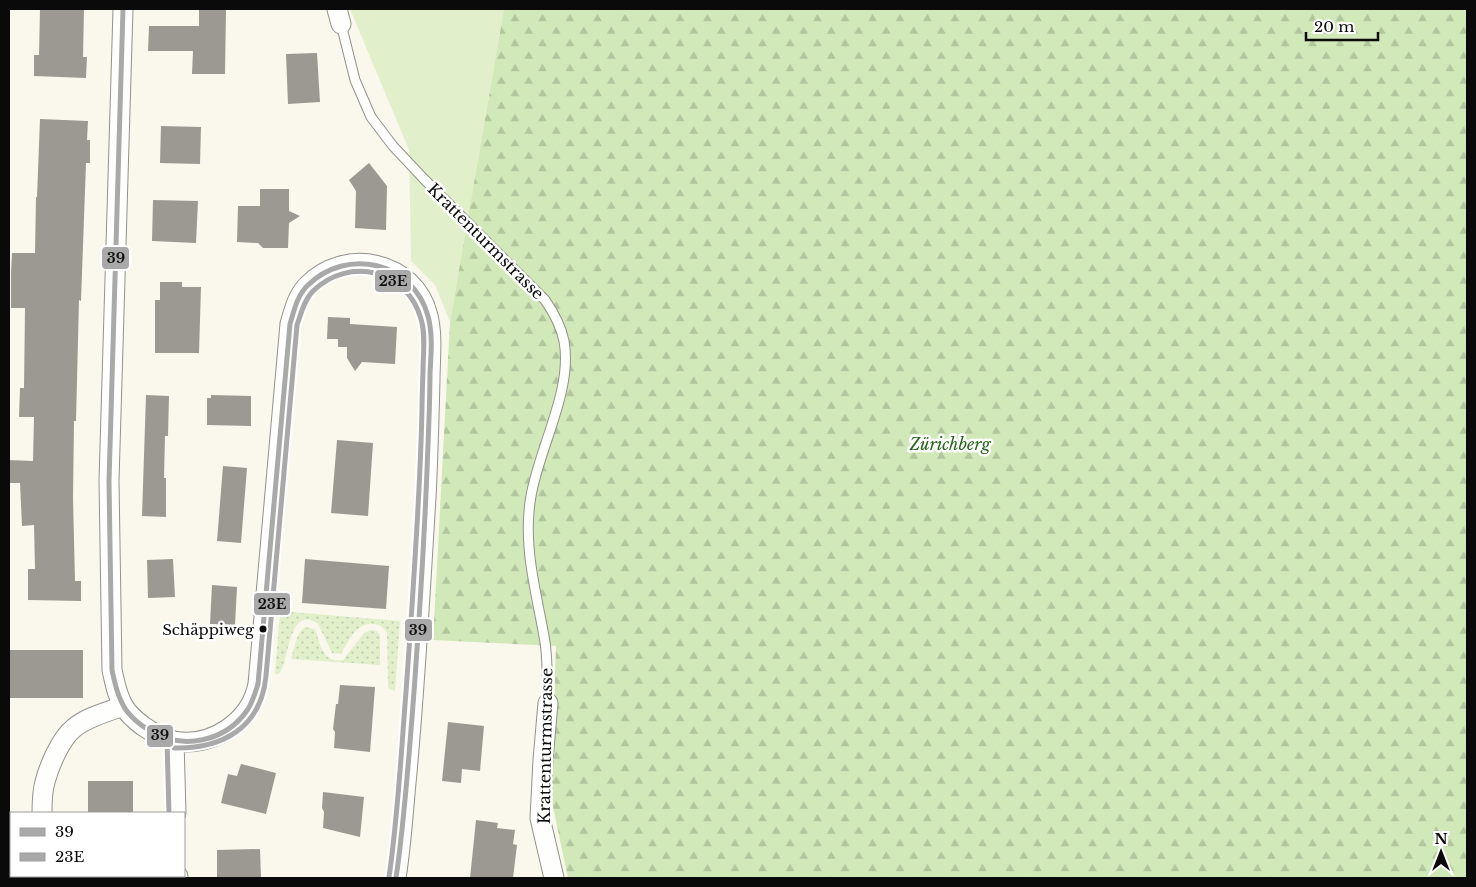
<svg xmlns="http://www.w3.org/2000/svg" width="1476" height="887" viewBox="0 0 1476 887" font-family="'Libre Baskerville',serif">
<defs>
<pattern id="forest-firs" width="22" height="20" patternUnits="userSpaceOnUse" patternTransform="scale(1.25)"><rect width="22" height="20" fill="#d1e9b9"/><path d="M5 1l3.5 6h-7zM16 11l3.5 6h-7z" fill="#b2c69e"/></pattern>
<pattern id="park-dots" width="8" height="8" patternUnits="userSpaceOnUse" patternTransform="scale(1.25)"><rect width="8" height="8" fill="#e1f0cb"/><path d="M2 2h.1M6 6h.1" fill="none" stroke="#c0ccad" stroke-width="1.8" stroke-linecap="round"/></pattern>
</defs>
<rect width="100%" height="100%" fill="#faf8ed"/>
<path fill="#e1f0cb" d="M 350,9 L 504,9 L 450,322 L 435,285 L 411,261 L 409,150 Z"/>
<path fill="url(#forest-firs)" d="M 504,9 L 1467,9 L 1467,878 L 568,878 L 553,807 L 551,782 L 556,646 L 433,640 L 450,322 Z"/>
<g fill="url(#park-dots)">
<path d="M 280,611 L 400,621 L 395,691 L 389,689 L 388,685 L 387,633 C 383,627 378,623 370,624 C 355,625 348,642 341,654 L 332,653 L 318,624 C 293,606 289,648 284,663 C 283,667 281,671 279,674 L 275,674 Z"/>
<path d="M 305,627 L 315,629 C 321,645 322,663 343,660 L 364,633 L 371,630 L 377,631 L 380,636 L 380,665 L 291,659 C 294,649 296,633 305,627 Z"/>
</g>
<g fill="#9c9993">
<path d="M 40,9 L 84,9 L 83,57 L 87,57 L 86,78 L 34,76 L 34,55 L 39,55 Z"/>
<path d="M 199,9 L 226,9 L 225,74 L 192,74 L 193,51 L 148,51 L 149,26 L 199,26 Z"/>
<path d="M 317,53 L 320,102 L 288,104 L 286,54 Z"/>
<path d="M 40,119 L 88,121 L 87,140 L 90,140 L 90,163 L 86,163 L 81,301 L 79,300 L 76,421 L 74,421 L 73,498 L 75,581 L 81,581 L 81,601 L 28,600 L 28,569 L 35,569 L 34,525 L 22,526 L 20,483 L 9,483 L 9,460 L 33,461 L 34,417 L 19,417 L 20,388 L 24,388 L 25,308 L 11,308 L 11,273 L 12,253 L 35,253 L 36,197 L 37,197 Z"/>
<path d="M 161,126 L 201,127 L 200,164 L 160,163 Z"/>
<path d="M 369,163 L 387,186 L 386,230 L 355,228 L 356,191 L 349,180 Z"/>
<path d="M 260,189 L 289,189 L 289,211 L 300,216 L 289,223 L 288,248 L 263,248 L 258,243 L 237,242 L 238,206 L 260,206 Z"/>
<path d="M 153,200 L 198,201 L 196,243 L 152,241 Z"/>
<path d="M 160,282 L 182,282 L 182,287 L 201,287 L 199,353 L 155,353 L 155,300 L 160,300 Z"/>
<path d="M 328,317 L 350,318 L 350,324 L 397,327 L 395,364 L 362,362 L 355,371 L 347,358 L 347,347 L 338,347 L 338,339 L 327,339 Z"/>
<path d="M 146,395 L 169,396 L 168,436 L 165,436 L 164,478 L 166,478 L 166,517 L 142,516 Z"/>
<path d="M 211,395 L 251,396 L 251,426 L 207,425 L 207,398 L 211,398 Z"/>
<path d="M 337,440 L 373,443 L 368,516 L 331,513 Z"/>
<path d="M 223,466 L 247,468 L 241,543 L 217,541 Z"/>
<path d="M 173,559 L 175,597 L 148,598 L 147,560 Z"/>
<path d="M 305,559 L 389,566 L 386,609 L 302,603 Z"/>
<path d="M 212,585 L 237,587 L 235,625 L 210,624 Z"/>
<rect x="9" y="650" width="74" height="48"/>
<path d="M 340,685 L 375,687 L 370,752 L 334,748 L 335,732 L 333,729 L 336,704 L 338,704 Z"/>
<path d="M 448,722 L 484,726 L 480,771 L 462,769 L 461,783 L 442,781 Z"/>
<path d="M 241,764 L 276,773 L 266,814 L 221,803 L 228,774 L 237,776 Z"/>
<rect x="88" y="781" width="45" height="32"/>
<path d="M 323,792 L 364,797 L 360,837 L 323,828 L 324,812 L 322,808 Z"/>
<path d="M 476,820 L 498,823 L 497,828 L 515,830 L 513,844 L 517,845 L 513,878 L 470,878 Z"/>
<path d="M 260,849 L 261,878 L 217,878 L 217,850 Z"/>
</g>
<g fill="none" stroke-linecap="round" stroke-linejoin="round">
<defs>
<path id="service" d="M 341,24 L 355,80 L 371,117 L 393,146 L 423,178 L 545,300 C 554,313 561,326 564,341 C 573,390 539,448 531,496 C 522,546 537,594 545,642 C 548,662 547,683 548,703"/>
<g id="minor">
<path d="M 123,9 L 109,481 L 112,670 C 115,683 117,696 124,707 C 129,715 135,720 143,726 C 153,733 162,738 174,741 C 212,748 251,721 258,684 L 290,324 C 294,310 297,297 307,286 C 345,246 415,261 428,316 C 433,336 430,360 430,380 C 429,420 428,459 426,498 C 420,594 415,689 406,783 C 403,815 401,847 396,878"/>
<path d="M 337,9 L 341,24"/>
<path d="M 548,703 L 543,760 L 540,818 L 554,878"/>
<path d="M 174,741 L 176,813"/>
<path d="M 42,813 C 42,804 42,792 45,782 C 49,766 61,738 74,728 C 87,717 107,712 123,706"/>
<path d="M 42,876 L 42,878"/>
<path d="M 178,876 L 178,878"/>
</g>
</defs>
<use href="#service" stroke="#92918c" stroke-width="11"/>
<use href="#minor" stroke="#92918c" stroke-width="21"/>
<use href="#service" stroke="#fefefc" stroke-width="9"/>
<use href="#minor" stroke="#fefefc" stroke-width="19"/>
<defs>
<path id="bus-1" d="M 123,9 L 109,481 L 112,670 C 115,684 118,698 126,710 C 132,718 140,725 149,730 C 182,751 226,742 248,709 C 253,701 255,693 258,684 L 290,324 C 294,311 297,296 307,286 C 347,246 413,262 428,316 C 433,334 431,355 430,373 C 430,397 429,421 428,445 C 425,528 420,610 414,692 C 409,754 405,817 396,878"/>
<g id="bus-2">
<path d="M 167,741 L 169,813"/>
<path d="M 174,748 C 222,749 261,728 266,676 L 297,325 C 301,314 304,300 313,291 C 349,256 407,269 421,319 C 426,335 423,354 423,371 C 422,395 422,419 421,443 C 418,526 412,609 406,692 C 401,754 398,816 389,877"/>
</g>
</defs>
<use href="#bus-1" stroke="#fff" stroke-width="9"/>
<use href="#bus-2" stroke="#fff" stroke-width="9"/>
<use href="#bus-1" stroke="#a9a9a9" stroke-width="5"/>
<use href="#bus-2" stroke="#a9a9a9" stroke-width="5"/>
</g>
<circle fill="#0a0a0a" stroke="#fff" stroke-width="2" cx="263" cy="629" r="4.5"/>
<g text-anchor="middle" stroke-width="5" stroke-linejoin="round" paint-order="stroke">
<g font-size="15" fill="#0a0a0a" stroke="#fff" text-anchor="end">
<text x="254" y="635">Schäppiweg</text>
</g>
<g font-size="16" fill="#0a0a0a" stroke="#fff">
<text transform="translate(486 241) rotate(45)" y="6">Krattenturmstrasse</text>
<text transform="translate(545 746) rotate(-89)" y="6">Krattenturmstrasse</text>
</g>
<g font-size="16" font-style="italic" fill="#276419" stroke="#fff">
<text x="950" y="450">Zürichberg</text>
</g>
</g>
<g stroke="#fff" stroke-width="2">
<rect x="101" y="246" width="29" height="24" rx="5" fill="#a9a9a9"/>
<rect x="374" y="269" width="38" height="24" rx="5" fill="#a9a9a9"/>
<rect x="253" y="592" width="38" height="24" rx="5" fill="#a9a9a9"/>
<rect x="404" y="618" width="29" height="24" rx="5" fill="#a9a9a9"/>
<rect x="146" y="724" width="28" height="24" rx="5" fill="#a9a9a9"/>
</g>
<g font-size="14" text-anchor="middle" font-weight="bold" fill="#111">
<text x="116" y="263">39</text>
<text x="393" y="286">23E</text>
<text x="272" y="609">23E</text>
<text x="418" y="635">39</text>
<text x="160" y="740">39</text>
</g>
<rect width="1476" height="887" fill="none" stroke="#0a0a0a" stroke-width="20"/>
<rect x="10" y="812" width="175" height="65" fill="#ffffff" stroke="#9d9d9d"/>
<rect x="20" y="828" width="25" height="8" fill="#a9a9a9" stroke="#9d9d9d"/>
<text x="55" y="837" font-size="15" fill="#0a0a0a">39</text>
<rect x="20" y="853" width="25" height="8" fill="#a9a9a9" stroke="#9d9d9d"/>
<text x="55" y="862" font-size="15" fill="#0a0a0a">23E</text>
<g transform="translate(1441 852)" stroke="#ffffff" stroke-width="4" paint-order="stroke">
<path d="M0-4L9 19L0 12L-9 19Z" fill="#0a0a0a"/>
<text y="-8" font-size="14" font-weight="bold" text-anchor="middle" fill="#0a0a0a">N</text>
</g>
<path d="M1306 32v8h72v-8" fill="none" stroke="#0a0a0a" stroke-width="2.5"/>
<text x="1314" y="32" font-size="15" fill="#0a0a0a" stroke="#ffffff" stroke-width="4" paint-order="stroke">20 m</text>
</svg>
